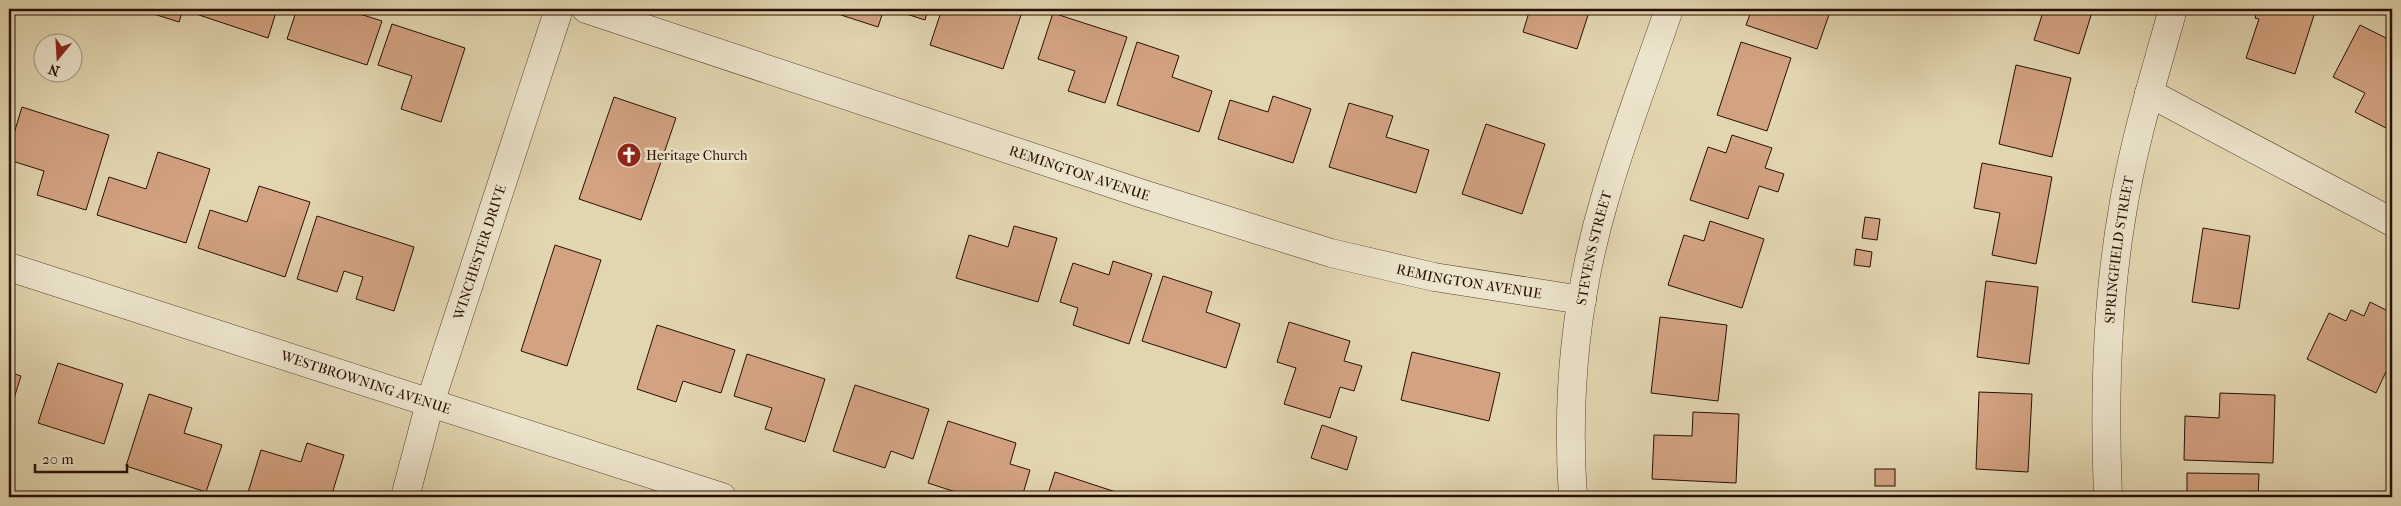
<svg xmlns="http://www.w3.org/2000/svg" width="2401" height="506" viewBox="0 0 2401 506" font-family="'IM FELL French Canon',serif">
<rect width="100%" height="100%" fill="#e2d6b0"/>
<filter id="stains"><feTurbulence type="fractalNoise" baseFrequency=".004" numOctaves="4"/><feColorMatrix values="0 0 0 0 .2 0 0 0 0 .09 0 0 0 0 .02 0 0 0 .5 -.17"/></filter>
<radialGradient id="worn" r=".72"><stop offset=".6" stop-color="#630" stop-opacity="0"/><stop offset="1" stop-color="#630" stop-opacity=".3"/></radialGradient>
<g fill="#d2a281" stroke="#290e03">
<path d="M 138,9 L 183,9 L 179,22 Z"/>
<path d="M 194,9 L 277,9 L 268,38 L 193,13 Z"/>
<path d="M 297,9 L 344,9 L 382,21 L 367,65 L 287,39 Z"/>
<path d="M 843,9 L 884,9 L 878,27 L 841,15 Z"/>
<path d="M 891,9 L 928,9 L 925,20 Z"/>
<path d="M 942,9 L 1023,9 L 1003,69 L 930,45 Z"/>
<path d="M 1530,9 L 1590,9 L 1577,49 L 1523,32 Z"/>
<path d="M 1752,9 L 1848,9 L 1846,14 L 1831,9 L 1817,49 L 1746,25 Z"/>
<path d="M 2044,9 L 2093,9 L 2079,54 L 2034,40 Z"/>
<path d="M 2258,9 L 2316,9 L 2295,74 L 2246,58 L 2259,19 L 2255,18 Z"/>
<path d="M 1053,13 L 1127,37 L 1105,103 L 1068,91 L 1075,71 L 1038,59 Z"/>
<path d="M 392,24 L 465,48 L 441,122 L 401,109 L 412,76 L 378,65 Z"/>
<path d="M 2360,25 L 2392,41 L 2392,121 L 2388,129 L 2355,112 L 2365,93 L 2333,77 Z"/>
<path d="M 1137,42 L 1179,56 L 1172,77 L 1212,91 L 1199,132 L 1117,105 Z"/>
<path d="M 1741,42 L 1791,58 L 1767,131 L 1717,115 Z"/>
<path d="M 2016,65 L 2071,78 L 2052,157 L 1999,144 Z"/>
<path d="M 1273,96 L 1311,109 L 1293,163 L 1218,139 L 1230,100 L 1268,112 Z"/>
<path d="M 614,97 L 676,118 L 641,220 L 579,199 Z"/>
<path d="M 1349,103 L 1393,116 L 1386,137 L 1429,150 L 1416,193 L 1329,167 Z"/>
<path d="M 22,107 L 109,135 L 86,210 L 37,195 L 44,171 L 9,160 L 9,150 Z"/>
<path d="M 1486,124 L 1545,144 L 1522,214 L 1462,194 Z"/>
<path d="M 1732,135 L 1772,148 L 1765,168 L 1784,174 L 1778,192 L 1759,186 L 1748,219 L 1690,200 L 1708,147 L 1726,153 Z"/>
<path d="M 158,152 L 210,169 L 186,243 L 97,215 L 109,177 L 146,189 Z"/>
<path d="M 1982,163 L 2052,177 L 2036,264 L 1992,255 L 2000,213 L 1974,208 Z"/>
<path d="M 259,186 L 310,202 L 285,277 L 198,248 L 210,210 L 247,222 Z"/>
<path d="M 317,216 L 414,247 L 394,311 L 356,299 L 363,277 L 344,271 L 337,292 L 297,279 Z"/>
<path d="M 1865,217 L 1880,219 L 1877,240 L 1862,238 Z"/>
<path d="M 1710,221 L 1764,239 L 1742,308 L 1668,285 L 1684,235 L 1704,241 Z"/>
<path d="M 1014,226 L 1057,238 L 1038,302 L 956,278 L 969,235 L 1008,247 Z"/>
<path d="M 2203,228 L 2250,236 L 2239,309 L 2192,302 Z"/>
<path d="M 555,245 L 601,260 L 567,366 L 521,351 Z"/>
<path d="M 1856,249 L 1872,252 L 1870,267 L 1854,265 Z"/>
<path d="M 1113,261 L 1152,274 L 1129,344 L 1073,325 L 1078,308 L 1060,302 L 1073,263 L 1109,275 Z"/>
<path d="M 1163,276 L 1212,292 L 1206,312 L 1240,324 L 1226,368 L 1142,341 Z"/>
<path d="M 1986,281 L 2038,287 L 2029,364 L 1977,357 Z"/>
<path d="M 2370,302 L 2392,313 L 2392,359 L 2376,393 L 2307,359 L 2329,313 L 2346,321 L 2351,310 L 2364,316 Z"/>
<path d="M 1660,317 L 1727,325 L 1718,401 L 1651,393 Z"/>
<path d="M 1289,322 L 1350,341 L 1344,361 L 1362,366 L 1354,391 L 1340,387 L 1330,418 L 1284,404 L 1296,368 L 1277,362 Z"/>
<path d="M 657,325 L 735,350 L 721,393 L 683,381 L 676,402 L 637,389 Z"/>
<path d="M 1412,352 L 1500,373 L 1489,421 L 1401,400 Z"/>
<path d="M 747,354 L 825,379 L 805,442 L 765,429 L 772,408 L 734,396 Z"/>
<path d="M 58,363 L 123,384 L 104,444 L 38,423 Z"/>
<path d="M 9,372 L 21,376 L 10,411 L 9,411 Z"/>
<path d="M 855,385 L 929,409 L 913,459 L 891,451 L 885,468 L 833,451 Z"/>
<path d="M 1979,392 L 2032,394 L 2028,472 L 1976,469 Z"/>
<path d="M 2220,393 L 2275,395 L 2273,463 L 2184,460 L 2185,416 L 2219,418 Z"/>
<path d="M 149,394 L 192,408 L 184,433 L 222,445 L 206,492 L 126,466 Z"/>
<path d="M 1693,412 L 1739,414 L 1736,483 L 1652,479 L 1654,435 L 1692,436 Z"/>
<path d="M 948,421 L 1016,443 L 1010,464 L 1030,470 L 1022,497 L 971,497 L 928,483 Z"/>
<path d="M 1322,425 L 1357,437 L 1347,470 L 1311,458 Z"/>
<path d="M 307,443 L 344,455 L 331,497 L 247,496 L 261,450 L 301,462 Z"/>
<rect x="1875" y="469" width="20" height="17"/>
<path d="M 1055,472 L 1131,497 L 1047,497 Z"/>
<path d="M 2187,473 L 2259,474 L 2258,497 L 2187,497 Z"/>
</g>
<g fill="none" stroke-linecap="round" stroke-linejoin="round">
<defs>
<g id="minor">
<path id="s1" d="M 586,9 L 1143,194 L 1331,253 L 1434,277 L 1582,300"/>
<path d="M 2149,93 L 2392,222"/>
<path id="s2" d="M 9,267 L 722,497"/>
<path id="s3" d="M 405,497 L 430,403 L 559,9"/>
<path id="s4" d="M 1573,497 C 1566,397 1576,295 1605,198 C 1623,134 1648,72 1669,9"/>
<path id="s5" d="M 2108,497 C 2104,402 2106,308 2122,214 C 2133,144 2154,77 2173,9"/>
</g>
</defs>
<use href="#minor" stroke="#57402e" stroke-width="29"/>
<use href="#minor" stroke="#ece4cc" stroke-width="28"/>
</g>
<defs>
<symbol id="church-disc" viewBox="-11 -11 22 22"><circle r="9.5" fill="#8f2418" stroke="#ece4cc"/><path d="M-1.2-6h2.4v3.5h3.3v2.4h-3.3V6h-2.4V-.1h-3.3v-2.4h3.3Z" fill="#fff"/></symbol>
</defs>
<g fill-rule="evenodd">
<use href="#church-disc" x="615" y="141" width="28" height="28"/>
</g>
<g text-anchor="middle" stroke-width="5" stroke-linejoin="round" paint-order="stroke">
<g font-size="14" fill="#290e03" stroke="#ece4cc" text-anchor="start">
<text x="646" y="160">Heritage Church</text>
</g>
<g font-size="14" fill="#290e03" stroke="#ece4cc">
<text dy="5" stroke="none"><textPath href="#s1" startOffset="520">REMINGTON AVENUE</textPath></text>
<text dy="5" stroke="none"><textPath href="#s4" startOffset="251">STEVENS STREET</textPath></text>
<text dy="5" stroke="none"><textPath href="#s5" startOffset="248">SPRINGFIELD STREET</textPath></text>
<text dy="5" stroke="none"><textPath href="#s3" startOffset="256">WINCHESTER DRIVE</textPath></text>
<text dy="5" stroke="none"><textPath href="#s1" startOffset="925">REMINGTON AVENUE</textPath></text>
<text dy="5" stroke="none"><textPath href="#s2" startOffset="375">WESTBROWNING AVENUE</textPath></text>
</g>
</g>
<rect width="2401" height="506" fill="none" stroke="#e2d6b0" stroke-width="30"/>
<rect x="10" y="10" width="2381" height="486" fill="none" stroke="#290e03" stroke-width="2.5"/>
<rect x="15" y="15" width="2371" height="476" fill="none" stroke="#290e03"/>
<g transform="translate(58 58) rotate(198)"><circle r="24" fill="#ece4cc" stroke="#9e8e7c"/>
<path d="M0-4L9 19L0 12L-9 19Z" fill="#8f2418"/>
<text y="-8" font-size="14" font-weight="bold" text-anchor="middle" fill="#290e03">N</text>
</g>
<path d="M35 464v8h92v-8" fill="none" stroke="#290e03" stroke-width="2.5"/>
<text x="42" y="464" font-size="15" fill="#290e03" stroke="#ece4cc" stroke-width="4" paint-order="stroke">20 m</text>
<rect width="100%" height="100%" filter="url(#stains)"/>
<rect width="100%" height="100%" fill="url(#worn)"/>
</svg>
